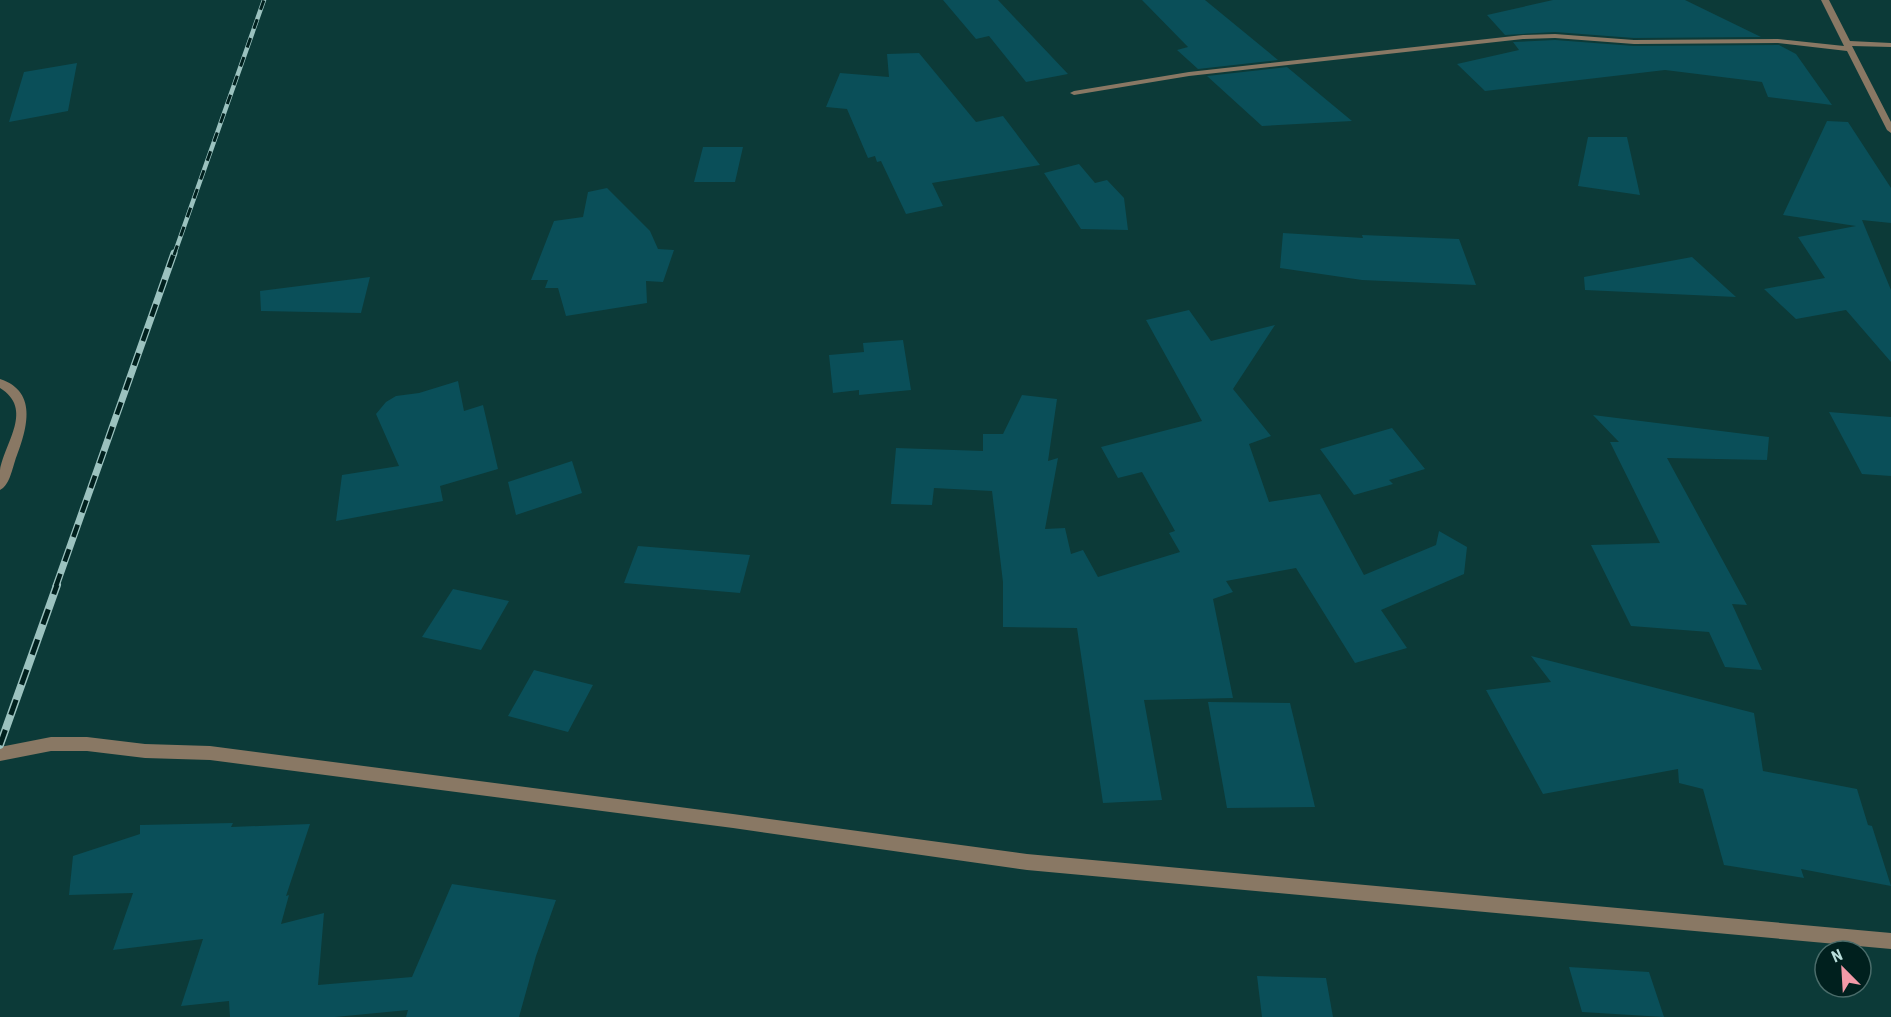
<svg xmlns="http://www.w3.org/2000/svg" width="1891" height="1017" viewBox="0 0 1891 1017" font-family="'Roboto Condensed',sans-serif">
<rect width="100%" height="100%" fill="#0c3a38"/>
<g fill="#0a4f59">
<path d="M 943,0 L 998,0 L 1068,74 L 1026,82 L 989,36 L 976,39 Z"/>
<path d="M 1142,0 L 1205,0 L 1278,60 L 1198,69 L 1177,50 L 1188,47 Z"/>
<path d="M 1553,0 L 1685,0 L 1761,37 L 1634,38 L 1555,32 L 1505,35 L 1487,15 Z"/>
<path d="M 1555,40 L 1634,46 L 1779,45 L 1796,54 L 1832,105 L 1768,97 L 1762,82 L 1665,70 L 1485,91 L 1457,64 L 1519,50 L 1513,42 Z"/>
<path d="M 919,53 L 976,122 L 1003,116 L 1040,165 L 932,183 L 943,206 L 906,214 L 881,161 L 877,162 L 875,156 L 868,158 L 847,109 L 826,107 L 840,73 L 889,77 L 887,54 Z"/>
<path d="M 77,63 L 68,111 L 9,122 L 24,72 Z"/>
<path d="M 1287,67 L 1311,87 L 1352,121 L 1262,126 L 1207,76 Z"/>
<path d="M 1827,121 L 1848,122 L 1891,188 L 1891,223 L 1862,220 L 1891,290 L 1891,362 L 1846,310 L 1796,319 L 1764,289 L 1825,278 L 1798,237 L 1856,226 L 1783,215 Z"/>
<path d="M 1588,137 L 1627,137 L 1640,195 L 1578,186 Z"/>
<path d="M 703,147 L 743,147 L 735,182 L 694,182 Z"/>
<path d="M 1079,164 L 1095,183 L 1107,180 L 1124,198 L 1128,230 L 1081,229 L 1044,173 Z"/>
<path d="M 607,188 L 650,231 L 658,249 L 674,250 L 663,282 L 646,281 L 647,303 L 566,316 L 558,288 L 545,288 L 548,280 L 531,280 L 554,221 L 583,217 L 588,192 Z"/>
<path d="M 1283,233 L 1363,238 L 1362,235 L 1459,239 L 1476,285 L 1362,280 L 1280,268 Z"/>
<path d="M 1692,257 L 1736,297 L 1585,290 L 1584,277 Z"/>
<path d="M 370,277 L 361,313 L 261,311 L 260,291 Z"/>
<path d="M 1189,310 L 1211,341 L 1275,325 L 1233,389 L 1271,436 L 1249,444 L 1269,502 L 1320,494 L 1364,575 L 1436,545 L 1439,531 L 1467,547 L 1464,574 L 1381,610 L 1407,648 L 1355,663 L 1296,568 L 1226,581 L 1233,592 L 1213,599 L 1233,698 L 1144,700 L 1162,800 L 1103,803 L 1077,628 L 1003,627 L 1003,582 L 992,491 L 934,488 L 932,505 L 891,504 L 896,448 L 983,451 L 983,434 L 1003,434 L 1022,395 L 1057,399 L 1048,461 L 1058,458 L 1045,529 L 1065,528 L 1071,554 L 1083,550 L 1098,577 L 1180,552 L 1169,533 L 1175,531 L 1142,472 L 1118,478 L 1101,447 L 1202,421 L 1146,320 Z"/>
<path d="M 903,340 L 911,390 L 859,395 L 859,390 L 833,393 L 829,355 L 864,352 L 863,343 Z"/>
<path d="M 458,381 L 464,411 L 483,405 L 498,469 L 440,486 L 443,501 L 336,521 L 342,475 L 399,466 L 376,414 L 386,402 L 396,396 L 419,393 Z"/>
<path d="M 1829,412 L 1891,417 L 1891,476 L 1862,474 Z"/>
<path d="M 1593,415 L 1769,437 L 1767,460 L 1667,458 L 1747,605 L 1732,604 L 1762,670 L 1725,667 L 1709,632 L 1631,626 L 1591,545 L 1660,543 L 1610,442 L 1619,442 Z"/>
<path d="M 1392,428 L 1425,469 L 1389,480 L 1393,484 L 1354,495 L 1320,449 Z"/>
<path d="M 572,461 L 582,493 L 516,515 L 508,482 Z"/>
<path d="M 638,546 L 750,555 L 740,593 L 624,583 Z"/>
<path d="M 453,589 L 509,601 L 481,650 L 422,637 Z"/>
<path d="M 1531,656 L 1754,713 L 1763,771 L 1857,789 L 1868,825 L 1872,826 L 1891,886 L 1801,869 L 1804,878 L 1724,865 L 1703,789 L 1679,783 L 1678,769 L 1543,794 L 1486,690 L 1551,682 Z"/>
<path d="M 534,670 L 593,685 L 568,732 L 508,716 Z"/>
<path d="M 1208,702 L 1290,703 L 1315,807 L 1227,808 Z"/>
<path d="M 233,823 L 231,827 L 310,824 L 286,896 L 289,895 L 281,924 L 324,913 L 318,985 L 412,977 L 452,884 L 556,900 L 536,956 L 519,1017 L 406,1017 L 408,1010 L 335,1017 L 230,1017 L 229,1001 L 181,1006 L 203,939 L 113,950 L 133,893 L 69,895 L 73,856 L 140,834 L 140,825 Z"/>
<path d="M 1569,967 L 1649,972 L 1664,1017 L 1582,1012 Z"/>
<path d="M 1257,976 L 1326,978 L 1333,1017 L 1262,1017 Z"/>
</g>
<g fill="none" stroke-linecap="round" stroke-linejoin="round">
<g fill="#897864" fill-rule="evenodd">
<path d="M 1821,0 L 1829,0 L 1850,41 L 1891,43 L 1891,47 L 1852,46 L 1891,122 L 1891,133 L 1887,130 L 1847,51 L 1778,43 L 1634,44 L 1555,38 L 1523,39 L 1189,76 L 1074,95 L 1070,93 L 1074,91 L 1189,72 L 1523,35 L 1555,34 L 1634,40 L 1778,39 L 1844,46 Z"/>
<path d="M 0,379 C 40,392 26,432 15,461 C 12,470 9,486 0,490 C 0,484 0,476 0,470 C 5,442 34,409 0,388 Z"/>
<path d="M 51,737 L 87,737 L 145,744 L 210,746 L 733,814 L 1027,854 L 1891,933 L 1891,949 L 1027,870 L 733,828 L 210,760 L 145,758 L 87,751 L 51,751 L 0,761 L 0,747 Z"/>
</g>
<defs>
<path id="rail-far2" d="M 174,255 L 264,0"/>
<path id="rail-far1" d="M 56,586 L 174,253"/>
<path id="rail" d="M 0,745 L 57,585"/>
</defs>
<use href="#rail-far2" stroke="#9bc2bf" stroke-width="4.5"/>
<use href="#rail-far1" stroke="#9bc2bf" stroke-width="7"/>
<use href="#rail" stroke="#9bc2bf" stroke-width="8"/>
<use href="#rail-far2" stroke="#00201e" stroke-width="3" stroke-dasharray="10" stroke-linecap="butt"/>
<use href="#rail-far1" stroke="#00201e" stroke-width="4.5" stroke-dasharray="13" stroke-linecap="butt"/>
<use href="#rail" stroke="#00201e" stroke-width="5" stroke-dasharray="16" stroke-linecap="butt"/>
</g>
<g transform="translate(1843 969) rotate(336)"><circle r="28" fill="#00201e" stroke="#4a6c6a" stroke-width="1.5"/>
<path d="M0-4.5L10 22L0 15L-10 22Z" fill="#f39aa8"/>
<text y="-9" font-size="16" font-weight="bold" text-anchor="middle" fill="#b8dedb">N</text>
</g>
</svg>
